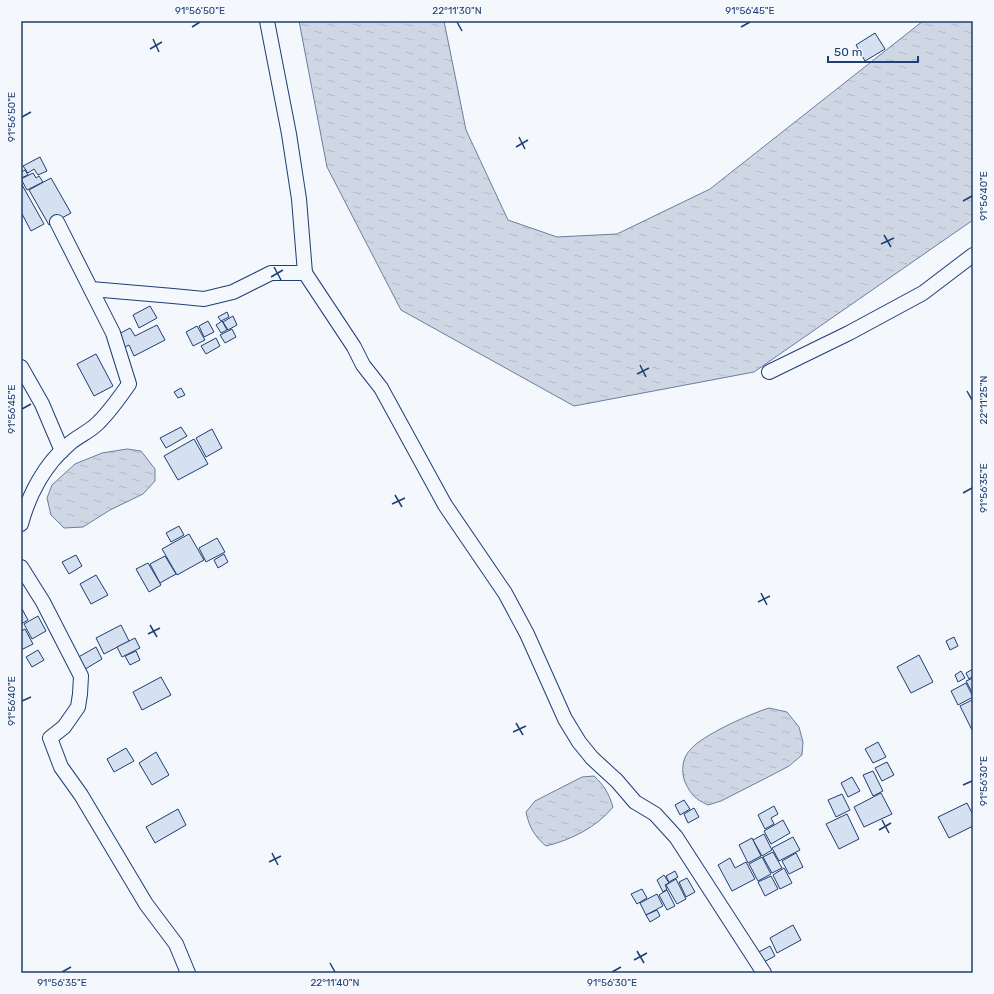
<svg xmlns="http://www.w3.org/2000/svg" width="994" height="994" viewBox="0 0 994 994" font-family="Rubik,sans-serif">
<defs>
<pattern id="water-ripples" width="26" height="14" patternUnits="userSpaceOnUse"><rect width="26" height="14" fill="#cfd7e4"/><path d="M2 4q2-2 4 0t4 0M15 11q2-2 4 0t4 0" fill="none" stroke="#b1bac7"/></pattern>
</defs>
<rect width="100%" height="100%" fill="#f4f7fb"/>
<g fill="url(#water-ripples)" stroke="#687fa3">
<path d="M 299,21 L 444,21 L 466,130 L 508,220 L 557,237 L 617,234 L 710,189 L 923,21 L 973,21 L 973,220 L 754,372 L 574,406 L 401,310 L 327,167 Z"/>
<path d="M 127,449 L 141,451 L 155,469 L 155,481 L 143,494 L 110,510 L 83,527 L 64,528 L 51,515 L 47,498 L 52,485 L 75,464 L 102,453 Z"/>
<path d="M 769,708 L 787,712 L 799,727 L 803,742 L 802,755 L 789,766 L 772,775 L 721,801 L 708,805 C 695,799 691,795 685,782 C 681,772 682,758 690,750 C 702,735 750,714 769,708 Z"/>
<path d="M 594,776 C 604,785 609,794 613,807 C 597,827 571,840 546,846 C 535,837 529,827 526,812 L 535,801 L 582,777 Z"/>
</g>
<g fill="#d5e0f0" stroke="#1d3f73">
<path d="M 875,33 L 885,49 L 865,61 L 856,45 Z"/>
<path d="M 40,157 L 47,171 L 38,175 L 34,169 L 28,173 L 23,166 Z"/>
<path d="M 25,170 L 28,175 L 21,178 L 21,172 Z"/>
<path d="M 33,173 L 36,178 L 39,176 L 43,182 L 27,190 L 21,179 Z"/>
<path d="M 51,178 L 71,213 L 49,225 L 29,190 Z"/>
<path d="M 21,183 L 44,224 L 31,231 L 21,212 Z"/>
<path d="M 150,306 L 157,318 L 139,328 L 133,315 Z"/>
<path d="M 227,312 L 229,317 L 221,321 L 218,317 Z"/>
<path d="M 233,316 L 237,325 L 228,330 L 223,322 Z"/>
<path d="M 208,321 L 214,332 L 204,337 L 199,326 Z"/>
<path d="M 222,321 L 227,330 L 221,333 L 216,325 Z"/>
<path d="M 157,325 L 165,340 L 134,356 L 129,345 L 123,348 L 117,335 L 130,328 L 135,336 Z"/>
<path d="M 197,326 L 205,340 L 193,346 L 186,332 Z"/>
<path d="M 232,329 L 236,337 L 225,343 L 220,335 Z"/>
<path d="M 216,338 L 220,346 L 206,354 L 201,346 Z"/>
<path d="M 96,354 L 113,386 L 94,396 L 77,364 Z"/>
<path d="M 181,388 L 185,395 L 178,398 L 174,392 Z"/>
<path d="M 181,427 L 187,436 L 166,448 L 160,438 Z"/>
<path d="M 212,429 L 222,448 L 206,457 L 196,438 Z"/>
<path d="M 194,439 L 208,464 L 178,480 L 164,456 Z"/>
<path d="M 179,526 L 184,535 L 171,542 L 166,533 Z"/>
<path d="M 189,534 L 204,560 L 177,575 L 162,549 Z"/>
<path d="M 217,538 L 225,552 L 206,562 L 199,548 Z"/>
<path d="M 224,554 L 228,562 L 218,568 L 214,560 Z"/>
<path d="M 76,555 L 82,566 L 69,574 L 62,562 Z"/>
<path d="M 165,556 L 176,574 L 160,583 L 150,564 Z"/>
<path d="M 148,563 L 161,585 L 149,592 L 136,569 Z"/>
<path d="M 96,575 L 108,595 L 91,604 L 80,584 Z"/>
<path d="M 21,607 L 28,620 L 21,624 Z"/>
<path d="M 38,616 L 46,631 L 32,639 L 24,624 Z"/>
<path d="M 121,625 L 129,641 L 104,654 L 96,638 Z"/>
<path d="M 25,629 L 33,644 L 21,650 L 21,631 Z"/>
<path d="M 954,637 L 958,646 L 950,650 L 946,641 Z"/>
<path d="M 135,638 L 140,648 L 122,657 L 117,647 Z"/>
<path d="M 96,647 L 102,659 L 82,671 L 75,659 Z"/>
<path d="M 38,650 L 44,660 L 32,667 L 26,657 Z"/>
<path d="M 136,651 L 140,660 L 130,665 L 125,656 Z"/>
<path d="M 919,655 L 933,682 L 911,693 L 897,667 Z"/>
<path d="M 973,669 L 973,676 L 969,679 L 966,673 Z"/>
<path d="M 961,671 L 965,678 L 958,682 L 955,675 Z"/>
<path d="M 161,677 L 171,695 L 142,710 L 133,692 Z"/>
<path d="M 973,678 L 973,694 L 966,681 Z"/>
<path d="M 966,683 L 973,697 L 958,705 L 951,691 Z"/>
<path d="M 972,700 L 973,702 L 972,730 L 960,706 Z"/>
<path d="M 878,742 L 886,757 L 873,763 L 865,749 Z"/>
<path d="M 126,748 L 134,761 L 114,772 L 107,759 Z"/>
<path d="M 156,752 L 169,775 L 152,785 L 139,763 Z"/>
<path d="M 887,762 L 894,775 L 882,781 L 875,768 Z"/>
<path d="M 873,771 L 883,791 L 873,796 L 863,775 Z"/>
<path d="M 852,777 L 860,791 L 848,797 L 841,783 Z"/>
<path d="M 881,793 L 892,814 L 864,827 L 854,807 Z"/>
<path d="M 842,794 L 850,810 L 836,817 L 828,800 Z"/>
<path d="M 684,800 L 690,809 L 680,815 L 675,805 Z"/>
<path d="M 967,803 L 973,815 L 973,826 L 949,838 L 938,817 Z"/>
<path d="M 774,806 L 778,814 L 771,818 L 774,824 L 765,829 L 758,815 Z"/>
<path d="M 694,808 L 699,817 L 688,823 L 684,814 Z"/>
<path d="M 178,809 L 186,825 L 155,843 L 146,827 Z"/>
<path d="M 847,814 L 859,839 L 839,849 L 826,824 Z"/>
<path d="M 783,820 L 790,833 L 771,844 L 764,831 Z"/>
<path d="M 764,834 L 772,850 L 762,856 L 753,840 Z"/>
<path d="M 793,837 L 800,850 L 779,861 L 772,848 Z"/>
<path d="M 752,838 L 761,856 L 748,863 L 739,845 Z"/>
<path d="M 773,852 L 782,868 L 772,873 L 763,857 Z"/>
<path d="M 796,853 L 803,867 L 789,874 L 782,861 Z"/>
<path d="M 762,857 L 771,874 L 758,881 L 749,864 Z"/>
<path d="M 730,858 L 735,868 L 746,862 L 755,879 L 732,891 L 718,865 Z"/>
<path d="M 784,868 L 792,883 L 780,889 L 773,875 Z"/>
<path d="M 675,871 L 678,877 L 669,882 L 666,876 Z"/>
<path d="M 664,875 L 669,883 L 665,885 L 667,889 L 663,892 L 657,880 Z"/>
<path d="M 771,876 L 778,889 L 765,896 L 758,882 Z"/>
<path d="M 687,878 L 695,892 L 686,897 L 679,882 Z"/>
<path d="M 676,879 L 686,899 L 677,904 L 666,885 Z"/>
<path d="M 642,889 L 647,898 L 637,904 L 631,894 Z"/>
<path d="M 667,890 L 675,906 L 667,910 L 659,895 Z"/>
<path d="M 657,894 L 663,906 L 646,915 L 640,903 Z"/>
<path d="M 657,910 L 660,916 L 650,922 L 646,915 Z"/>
<path d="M 793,925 L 801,940 L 777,953 L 770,938 Z"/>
<path d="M 770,946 L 775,956 L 762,963 L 757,953 Z"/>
</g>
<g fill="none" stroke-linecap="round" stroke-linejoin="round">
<defs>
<g id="minor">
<path d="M 267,21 L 289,134 L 299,199 L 305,273"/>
<path d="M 91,289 L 173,296 L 204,299 L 233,292 L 271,273 L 305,273 L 354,347 L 363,365 L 381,388 L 445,505 L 505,593 L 527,634 L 565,719 L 579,742 L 592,758 L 617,781 L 635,802 L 655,814 L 676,837 L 764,973"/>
<path d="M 21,367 L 42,404 L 62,451"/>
<path d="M 769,372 L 849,333 L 923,293 L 973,255"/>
<path d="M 21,524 C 29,494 45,464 69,444 C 78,436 91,431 99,422 C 110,411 120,397 129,384 L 113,333 L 57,222"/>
<path d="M 21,567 L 43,602 L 81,676 L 80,694 L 78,707 L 64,727 L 50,738 L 61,767 L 81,795 L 146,904 L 176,944 L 188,973"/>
</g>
</defs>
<use href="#minor" stroke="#1d3f73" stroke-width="16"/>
<use href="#minor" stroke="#f4f7fb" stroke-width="14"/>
</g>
<path fill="none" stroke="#1d3f73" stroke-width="1.5" d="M 457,22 L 462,31M 192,27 L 200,22M 741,27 L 750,22M 153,39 L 159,52M 150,49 L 162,42M 22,117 L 31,112M 519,137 L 525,149M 516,147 L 528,140M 963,201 L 972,196M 884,235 L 891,247M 881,244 L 894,238M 274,267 L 281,280M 271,277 L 283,270M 640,365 L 646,377M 637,374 L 649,368M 967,391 L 972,400M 22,409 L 31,404M 963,493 L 972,488M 395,495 L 402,507M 392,504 L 405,498M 761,593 L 767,605M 758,602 L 770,596M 150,625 L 157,637M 148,634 L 160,628M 22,701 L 31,697M 516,723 L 523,735M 513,732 L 526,726M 963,785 L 972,781M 882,820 L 889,833M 879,830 L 891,823M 272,853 L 278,865M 269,862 L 281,856M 637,951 L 644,963M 634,960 L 647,953M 330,963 L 335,972M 62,972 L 71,967M 612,972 L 621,967"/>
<rect width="994" height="994" fill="none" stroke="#f4f7fb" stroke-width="44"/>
<path d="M828 56v6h90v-6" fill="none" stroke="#1d3f73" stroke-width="2"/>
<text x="834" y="56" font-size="12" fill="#1d3f73" stroke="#f4f7fb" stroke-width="3" paint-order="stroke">50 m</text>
<rect x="22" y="22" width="950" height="950" fill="none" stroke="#1d3f73" stroke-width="1.5"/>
<g font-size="10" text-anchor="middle" fill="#1d3f73">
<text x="200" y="14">91°56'50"E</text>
<text x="457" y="14">22°11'30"N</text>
<text x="750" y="14">91°56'45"E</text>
<text transform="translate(11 117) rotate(-90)" y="4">91°56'50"E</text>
<text transform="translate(983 196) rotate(-90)" y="4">91°56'40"E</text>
<text transform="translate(983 400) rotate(-90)" y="4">22°11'25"N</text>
<text transform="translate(11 409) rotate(-90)" y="4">91°56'45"E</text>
<text transform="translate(983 488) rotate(-90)" y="4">91°56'35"E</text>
<text transform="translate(11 701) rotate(-90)" y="4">91°56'40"E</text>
<text transform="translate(983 781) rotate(-90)" y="4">91°56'30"E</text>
<text x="62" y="986">91°56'35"E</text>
<text x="335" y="986">22°11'40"N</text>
<text x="612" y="986">91°56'30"E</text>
</g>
</svg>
